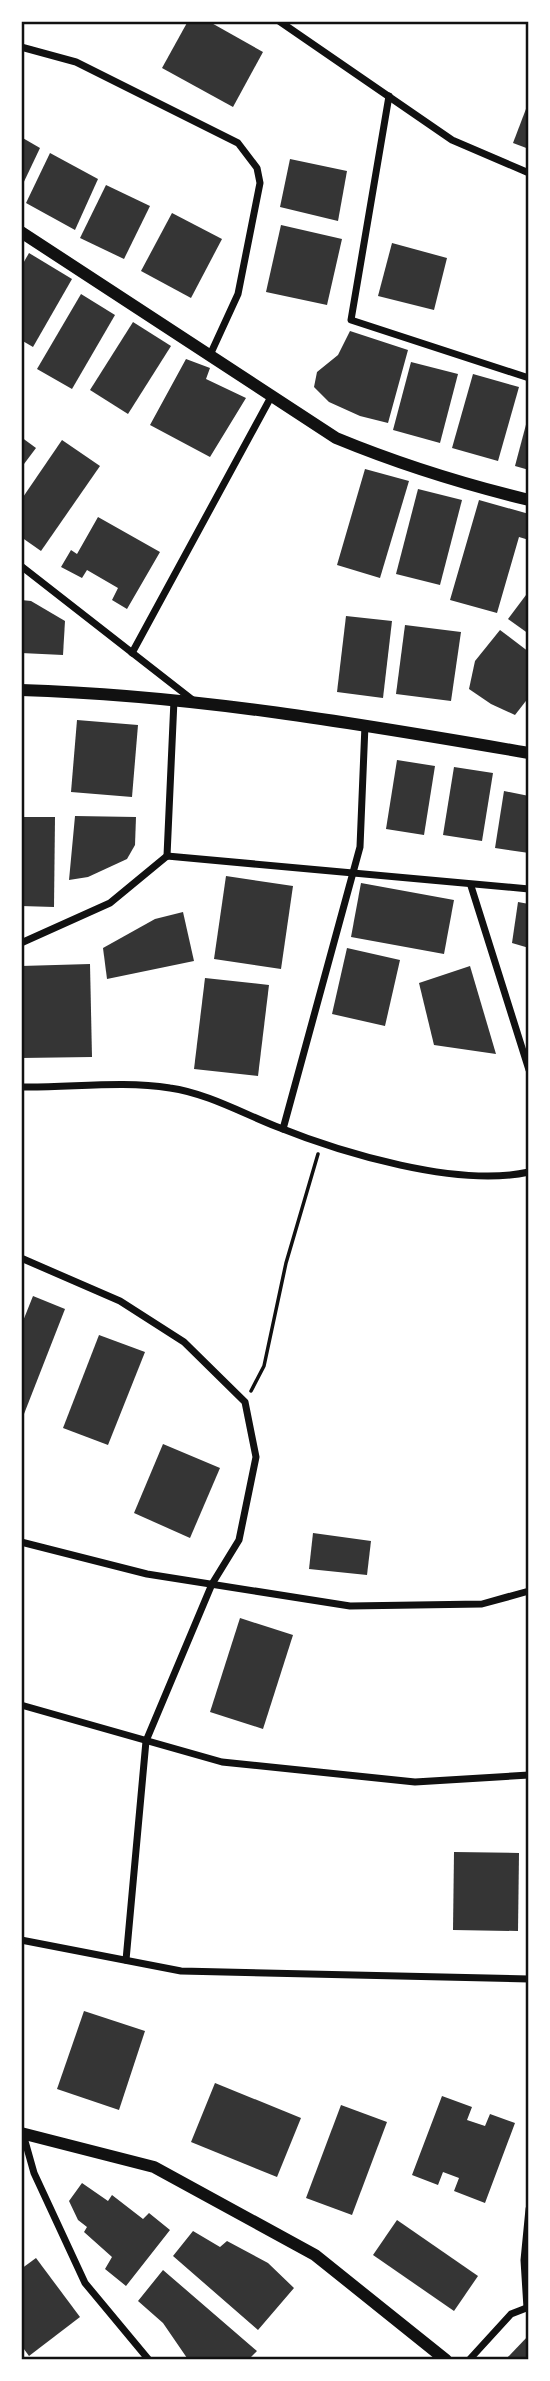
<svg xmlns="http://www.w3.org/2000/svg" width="550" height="2381" viewBox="0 0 550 2381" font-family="'PT Sans Narrow',sans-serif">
<rect width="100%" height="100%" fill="#fff"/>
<g fill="#353535">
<path d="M 188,21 L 208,21 L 263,52 L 233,107 L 162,68 Z"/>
<path d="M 529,101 L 529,149 L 513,143 Z"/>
<path d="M 21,137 L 40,148 L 21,188 Z"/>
<path d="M 50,153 L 98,179 L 75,230 L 26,203 Z"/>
<path d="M 290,159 L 347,171 L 338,221 L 280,207 Z"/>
<path d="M 106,185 L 150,206 L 124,259 L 80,238 Z"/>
<path d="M 172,213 L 222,239 L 191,298 L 141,271 Z"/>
<path d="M 281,225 L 342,239 L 327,305 L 266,292 Z"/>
<path d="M 392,243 L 447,258 L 434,310 L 378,296 Z"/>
<path d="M 29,253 L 72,279 L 33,347 L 21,340 L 21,267 Z"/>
<path d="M 81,294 L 115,315 L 72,389 L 37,369 Z"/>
<path d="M 133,322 L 171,346 L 128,414 L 90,390 Z"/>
<path d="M 350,331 L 408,350 L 388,423 L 360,416 L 329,402 L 314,387 L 317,372 L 338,355 Z"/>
<path d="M 186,359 L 210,368 L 206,379 L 246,398 L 210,457 L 150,425 Z"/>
<path d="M 411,362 L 458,374 L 440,443 L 393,430 Z"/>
<path d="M 473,374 L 519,387 L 498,461 L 452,448 Z"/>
<path d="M 528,417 L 529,417 L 529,470 L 515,466 Z"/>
<path d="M 21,437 L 36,448 L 21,468 Z"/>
<path d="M 62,440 L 100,466 L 41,551 L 21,537 L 21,500 Z"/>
<path d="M 365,469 L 409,481 L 380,578 L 337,565 Z"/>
<path d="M 418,489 L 462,500 L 440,585 L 396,574 Z"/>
<path d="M 479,500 L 529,514 L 529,540 L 519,537 L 497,613 L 450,600 Z"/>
<path d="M 98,517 L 160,552 L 127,609 L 112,600 L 118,588 L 87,570 L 82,578 L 61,567 L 71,550 L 77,554 Z"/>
<path d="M 529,591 L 529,634 L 508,619 Z"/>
<path d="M 21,600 L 31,601 L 65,621 L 63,655 L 21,653 Z"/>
<path d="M 346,616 L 392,621 L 383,698 L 337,692 Z"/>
<path d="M 405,625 L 461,632 L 451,701 L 396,694 Z"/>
<path d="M 500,630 L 529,652 L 529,697 L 515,715 L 491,704 L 469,689 L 475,661 Z"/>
<path d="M 77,720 L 138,725 L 132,797 L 71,792 Z"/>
<path d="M 397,760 L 435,766 L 424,835 L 386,829 Z"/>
<path d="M 454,767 L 493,773 L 482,841 L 443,835 Z"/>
<path d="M 504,791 L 529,796 L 529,853 L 495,848 Z"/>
<path d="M 75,816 L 136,817 L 135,845 L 127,859 L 88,877 L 69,880 Z"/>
<path d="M 21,817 L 55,817 L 54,907 L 21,906 Z"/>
<path d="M 226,876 L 293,886 L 281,969 L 214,959 Z"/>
<path d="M 361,883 L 454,900 L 444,954 L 351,937 Z"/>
<path d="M 518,902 L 529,904 L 529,948 L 512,943 Z"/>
<path d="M 183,912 L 194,961 L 107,979 L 103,948 L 155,919 Z"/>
<path d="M 347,948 L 400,960 L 385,1026 L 332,1014 Z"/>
<path d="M 90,964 L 92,1057 L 21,1058 L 21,966 Z"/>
<path d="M 470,966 L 496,1054 L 434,1045 L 419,983 Z"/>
<path d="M 205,978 L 269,985 L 258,1076 L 194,1069 Z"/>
<path d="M 33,1296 L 65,1309 L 24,1414 L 21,1413 L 21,1326 Z"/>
<path d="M 99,1335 L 145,1352 L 108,1445 L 63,1428 Z"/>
<path d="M 163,1444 L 220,1468 L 190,1538 L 134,1513 Z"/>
<path d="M 313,1533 L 371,1541 L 367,1575 L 309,1569 Z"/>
<path d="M 240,1618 L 293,1635 L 263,1729 L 210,1712 Z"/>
<path d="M 454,1852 L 519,1853 L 518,1931 L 453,1930 Z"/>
<path d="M 84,2011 L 145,2031 L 119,2110 L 57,2089 Z"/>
<path d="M 215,2083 L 301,2118 L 277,2177 L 191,2142 Z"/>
<path d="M 442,2096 L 472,2107 L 467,2120 L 485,2126 L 490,2114 L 515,2123 L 485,2203 L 454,2191 L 459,2178 L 443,2172 L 438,2185 L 412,2175 Z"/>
<path d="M 341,2105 L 387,2122 L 352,2215 L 306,2198 Z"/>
<path d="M 82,2183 L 108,2201 L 112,2195 L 143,2219 L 149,2213 L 170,2230 L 126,2286 L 105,2269 L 112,2257 L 84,2232 L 87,2227 L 78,2220 L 69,2201 Z"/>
<path d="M 397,2220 L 478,2276 L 454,2311 L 373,2255 Z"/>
<path d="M 193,2231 L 220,2247 L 227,2241 L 268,2263 L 294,2288 L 258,2330 L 173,2256 Z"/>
<path d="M 36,2258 L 80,2317 L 29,2356 L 21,2345 L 21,2269 Z"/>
<path d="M 163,2270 L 257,2351 L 248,2360 L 187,2358 L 163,2323 L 138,2301 Z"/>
<path d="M 529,2335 L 529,2360 L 505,2360 Z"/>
</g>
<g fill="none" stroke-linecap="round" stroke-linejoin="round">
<path stroke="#111" stroke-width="3.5" d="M 251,1391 L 264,1366 L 286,1263 L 318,1154"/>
<g stroke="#111" stroke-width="7">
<path d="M 279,21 L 452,140 L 529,173"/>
<path d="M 21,47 L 76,62 L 238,143 L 257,168 L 260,183 L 238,294 L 210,355"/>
<path d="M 389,96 L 351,320 L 529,378"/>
<path d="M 21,566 L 194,701"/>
<path d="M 132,653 L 271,397"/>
<path d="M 167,856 L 174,700"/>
<path d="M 471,886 L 529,1070"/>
<path d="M 21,943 L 110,903 L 167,856 L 529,889"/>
<path d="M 21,1087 C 70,1088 122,1080 170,1088 C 206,1093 242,1113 275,1126 C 342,1153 458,1188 529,1172"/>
<path d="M 283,1129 L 360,847 L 365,725"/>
<path d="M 21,1258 L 120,1301 L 184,1342 L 245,1402 L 256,1457 L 239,1540 L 212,1584 L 146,1741 L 126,1960"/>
<path d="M 21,1542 L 147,1574 L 350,1606 L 482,1604 L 529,1591"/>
<path d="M 21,1705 L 222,1762 L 415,1782 L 529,1775"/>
<path d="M 21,1940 L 181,1971 L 529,1979"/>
<path d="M 23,2134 L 34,2173 L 85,2283 L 149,2360"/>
<path d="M 527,2308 L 524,2260 L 529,2209"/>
<path d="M 469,2360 L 511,2314 L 529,2307"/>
</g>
<g stroke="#111" stroke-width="12">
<path d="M 21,232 L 336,438 C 399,464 463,484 529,500"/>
<path d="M 21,690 C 192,695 361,724 529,753"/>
<path d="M 21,2133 L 154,2167 L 315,2255 L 446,2360"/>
</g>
</g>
<rect width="550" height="2381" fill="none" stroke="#ffffff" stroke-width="46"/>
<rect x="23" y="23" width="504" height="2335" fill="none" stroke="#111" stroke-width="2.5"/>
</svg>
